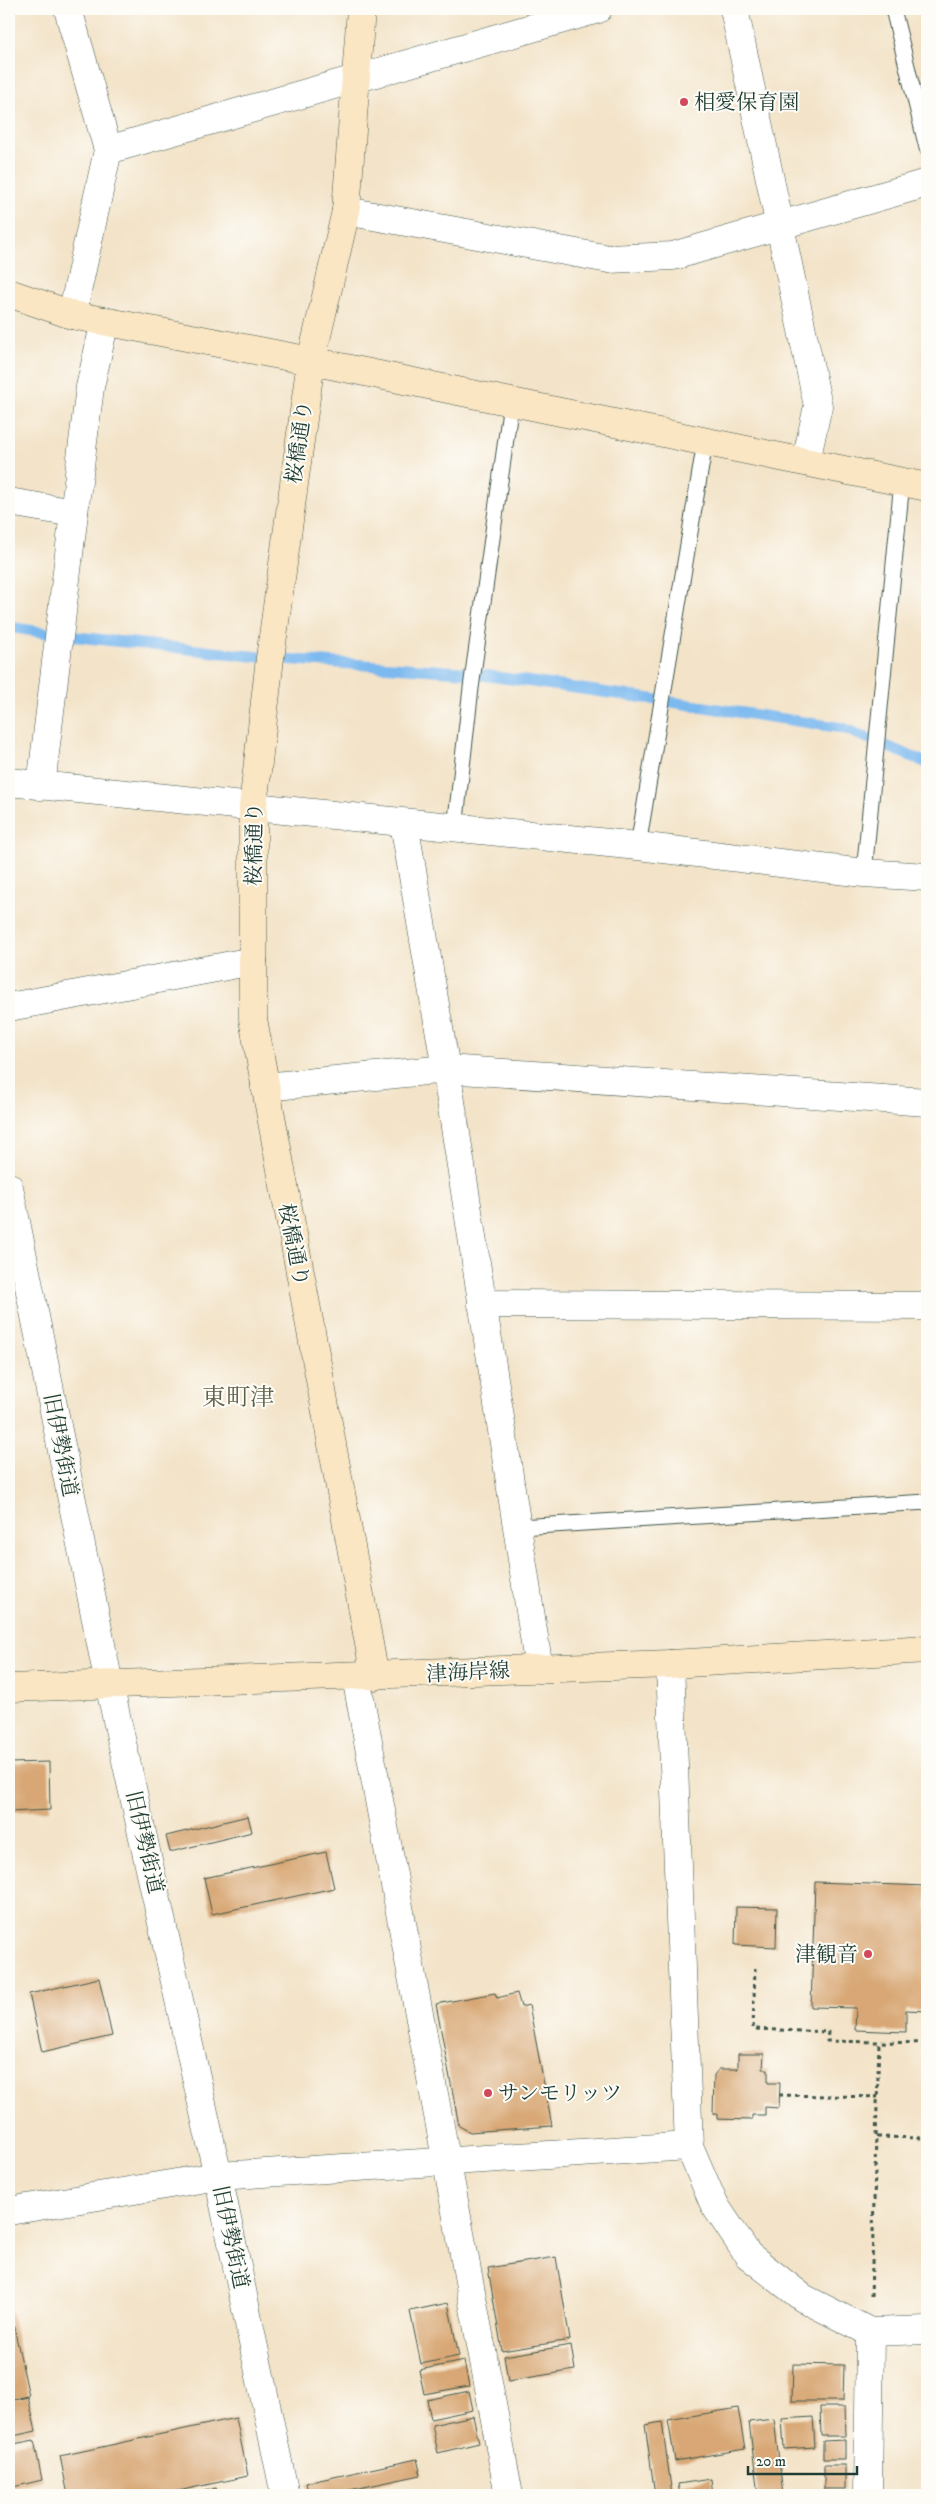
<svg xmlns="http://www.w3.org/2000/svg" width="936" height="2504" viewBox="0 0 936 2504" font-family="'IM FELL DW Pica','Noto Serif JP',serif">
<rect width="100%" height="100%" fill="#fdfcf7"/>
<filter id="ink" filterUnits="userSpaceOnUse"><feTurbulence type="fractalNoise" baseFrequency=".02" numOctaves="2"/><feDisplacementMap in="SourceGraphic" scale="10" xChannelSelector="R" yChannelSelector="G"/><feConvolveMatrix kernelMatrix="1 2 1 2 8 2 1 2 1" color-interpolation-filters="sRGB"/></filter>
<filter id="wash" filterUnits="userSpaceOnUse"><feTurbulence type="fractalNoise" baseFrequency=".0096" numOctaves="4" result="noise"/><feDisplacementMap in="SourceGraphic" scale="20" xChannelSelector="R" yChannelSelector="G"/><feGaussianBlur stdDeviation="1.12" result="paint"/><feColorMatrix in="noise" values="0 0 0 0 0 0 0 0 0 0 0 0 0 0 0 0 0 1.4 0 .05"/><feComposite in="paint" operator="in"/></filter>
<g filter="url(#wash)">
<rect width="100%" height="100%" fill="#f3e3c8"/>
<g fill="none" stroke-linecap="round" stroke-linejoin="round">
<path stroke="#7cb9ef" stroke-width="11" d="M 9,627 L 60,635 L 270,658 L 461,672 L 645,698 L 843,728 L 927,763"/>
</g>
<g id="blocks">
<g fill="#d8a775">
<path d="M 49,1762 L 50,1810 L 9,1812 L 9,1763 Z"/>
<path d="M 248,1816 L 252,1832 L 170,1852 L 166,1836 Z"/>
<path d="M 326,1852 L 334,1888 L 212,1914 L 204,1878 Z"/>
<path d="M 815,1882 L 927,1886 L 927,2011 L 906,2010 L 906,2032 L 855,2030 L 856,2008 L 811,2007 Z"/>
<path d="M 736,1907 L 777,1908 L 776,1947 L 735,1945 Z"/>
<path d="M 99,1978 L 112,2036 L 42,2052 L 29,1994 Z"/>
<path d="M 495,1993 L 497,1998 L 517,1993 L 521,2007 L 529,2005 L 552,2126 L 470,2132 L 459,2126 L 436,2004 Z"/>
<path d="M 738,2054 L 764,2054 L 763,2069 L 768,2069 L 768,2083 L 780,2083 L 779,2108 L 765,2107 L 765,2115 L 752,2115 L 752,2120 L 717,2119 L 717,2114 L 713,2114 L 714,2075 L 719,2069 L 738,2069 Z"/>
<path d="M 556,2257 L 570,2340 L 502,2351 L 488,2268 Z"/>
<path d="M 448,2303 L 459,2356 L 421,2364 L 410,2311 Z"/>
<path d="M 9,2304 L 29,2396 L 9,2400 Z"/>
<path d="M 571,2345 L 575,2370 L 508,2381 L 504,2356 Z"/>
<path d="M 464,2361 L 469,2386 L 424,2394 L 419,2370 Z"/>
<path d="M 793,2364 L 844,2365 L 843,2401 L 792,2401 Z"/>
<path d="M 469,2391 L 473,2410 L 431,2419 L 427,2400 Z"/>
<path d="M 28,2397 L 36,2431 L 9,2437 L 9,2401 Z"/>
<path d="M 820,2407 L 845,2407 L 846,2436 L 821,2436 Z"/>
<path d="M 738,2408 L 745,2449 L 675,2461 L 668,2420 Z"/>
<path d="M 473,2416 L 479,2443 L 438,2453 L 432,2425 Z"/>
<path d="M 813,2417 L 815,2447 L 784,2449 L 782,2419 Z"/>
<path d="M 236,2418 L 248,2476 L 159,2495 L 68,2495 L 60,2456 Z"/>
<path d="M 774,2419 L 783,2495 L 758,2495 L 749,2422 Z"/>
<path d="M 662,2422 L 672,2495 L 655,2495 L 645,2425 Z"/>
<path d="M 34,2440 L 42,2480 L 9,2488 L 9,2445 Z"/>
<path d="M 845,2440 L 845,2459 L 823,2459 L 823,2441 Z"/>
<path d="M 417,2459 L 421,2475 L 326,2495 L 309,2495 L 306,2483 Z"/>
<rect x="824" y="2465" width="21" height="24"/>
<path d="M 711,2479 L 713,2495 L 680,2495 L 678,2484 Z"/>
<path d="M 216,2488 L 218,2495 L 190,2495 Z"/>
</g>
</g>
</g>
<g filter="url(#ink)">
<use href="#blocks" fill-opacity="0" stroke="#3f564a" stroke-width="1"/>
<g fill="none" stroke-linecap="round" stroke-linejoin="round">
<defs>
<g id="lane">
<path d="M 893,9 L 927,148"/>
<path d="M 455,828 L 471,688 L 511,403"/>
<path d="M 638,846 L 705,442"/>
<path d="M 864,873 L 902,481"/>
<path d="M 519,1527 L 927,1502"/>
</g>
<g id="street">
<path d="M 68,9 L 108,150 L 72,315"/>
<path d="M 734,9 L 818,406 L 806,461"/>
<path d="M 108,150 L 598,9"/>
<path d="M 346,211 L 609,259 L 673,256 L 927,183"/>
<path d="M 9,502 L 74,513 L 41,786"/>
<path d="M 74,513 L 90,387 L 105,321"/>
<path d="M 9,782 L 638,846 L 864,873 L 927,877"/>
<path d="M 404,823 L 446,1069 L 539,1669"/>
<path d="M 9,1007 L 253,961"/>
<path d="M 265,1087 L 446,1069 L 927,1102"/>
<path d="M 9,1187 L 109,1684 L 218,2176 L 285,2495"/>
<path d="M 482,1304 L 927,1306"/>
<path d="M 670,1664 L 689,2146 L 714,2204 L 748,2255 L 803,2298 L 870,2332 L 927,2330"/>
<path d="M 356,1677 L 509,2495"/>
<path d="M 9,2211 L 218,2176 L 689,2146"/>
<path d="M 868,2495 L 870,2332"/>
</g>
<g id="secondary">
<path d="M 361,9 L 346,211 L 311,361 L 270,658 L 253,806 L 253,1019 L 375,1676"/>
<path d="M 9,293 L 72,315 L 311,361 L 927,487"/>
<path d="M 9,1688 L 670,1664 L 927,1649"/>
</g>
</defs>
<use href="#lane" stroke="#3f564a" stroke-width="17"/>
<use href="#street" stroke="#3f564a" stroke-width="29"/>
<use href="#secondary" stroke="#3f564a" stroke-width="29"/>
<g stroke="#3f564a" stroke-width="3" stroke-dasharray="4 4" stroke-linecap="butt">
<path d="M 755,1968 L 753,2029 L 828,2032 L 827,2041 L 927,2043"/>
<path d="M 779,2095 L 878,2097"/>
<path d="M 877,2137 L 924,2138"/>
<path d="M 871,2296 L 879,2043"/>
</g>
<use href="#lane" stroke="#fff" stroke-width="15"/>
<use href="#street" stroke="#fff" stroke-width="28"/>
<use href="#secondary" stroke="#fbe6c4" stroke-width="28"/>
</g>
</g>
<g fill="#d1495b" stroke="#fdfcf7" stroke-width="2">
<circle cx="684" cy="102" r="5"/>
<circle cx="868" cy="1954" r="5"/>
<circle cx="488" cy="2093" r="5"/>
</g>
<g text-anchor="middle" stroke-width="4" stroke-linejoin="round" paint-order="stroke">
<g font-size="21" fill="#1f3d34" stroke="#fdfcf7" text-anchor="start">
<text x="694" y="109">相愛保育園</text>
<text x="858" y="1961" text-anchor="end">津観音</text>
<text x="498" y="2100">サンモリッツ</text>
</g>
<g font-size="21" fill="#1f3d34" stroke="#fdfcf7">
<text transform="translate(299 442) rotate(-82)" y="7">桜橋通り</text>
<text transform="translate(254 844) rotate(-89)" y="7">桜橋通り</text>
<text transform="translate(294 1245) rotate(79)" y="7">桜橋通り</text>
<text transform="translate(61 1445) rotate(79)" y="7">旧伊勢街道</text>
<text transform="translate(468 1672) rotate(-3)" y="7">津海岸線</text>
<text transform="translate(145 1842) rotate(77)" y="7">旧伊勢街道</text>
<text transform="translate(231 2237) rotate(78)" y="7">旧伊勢街道</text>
</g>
<g font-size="24" fill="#60624b" stroke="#fdfcf7">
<text x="238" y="1405">東町津</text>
</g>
</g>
<rect width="936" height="2504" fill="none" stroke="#fdfcf7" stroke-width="30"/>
<path d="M748 2466v8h109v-8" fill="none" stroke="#1f3d34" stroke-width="2.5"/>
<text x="756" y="2466" font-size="15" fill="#1f3d34" stroke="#fdfcf7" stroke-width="4" paint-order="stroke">20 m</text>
</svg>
